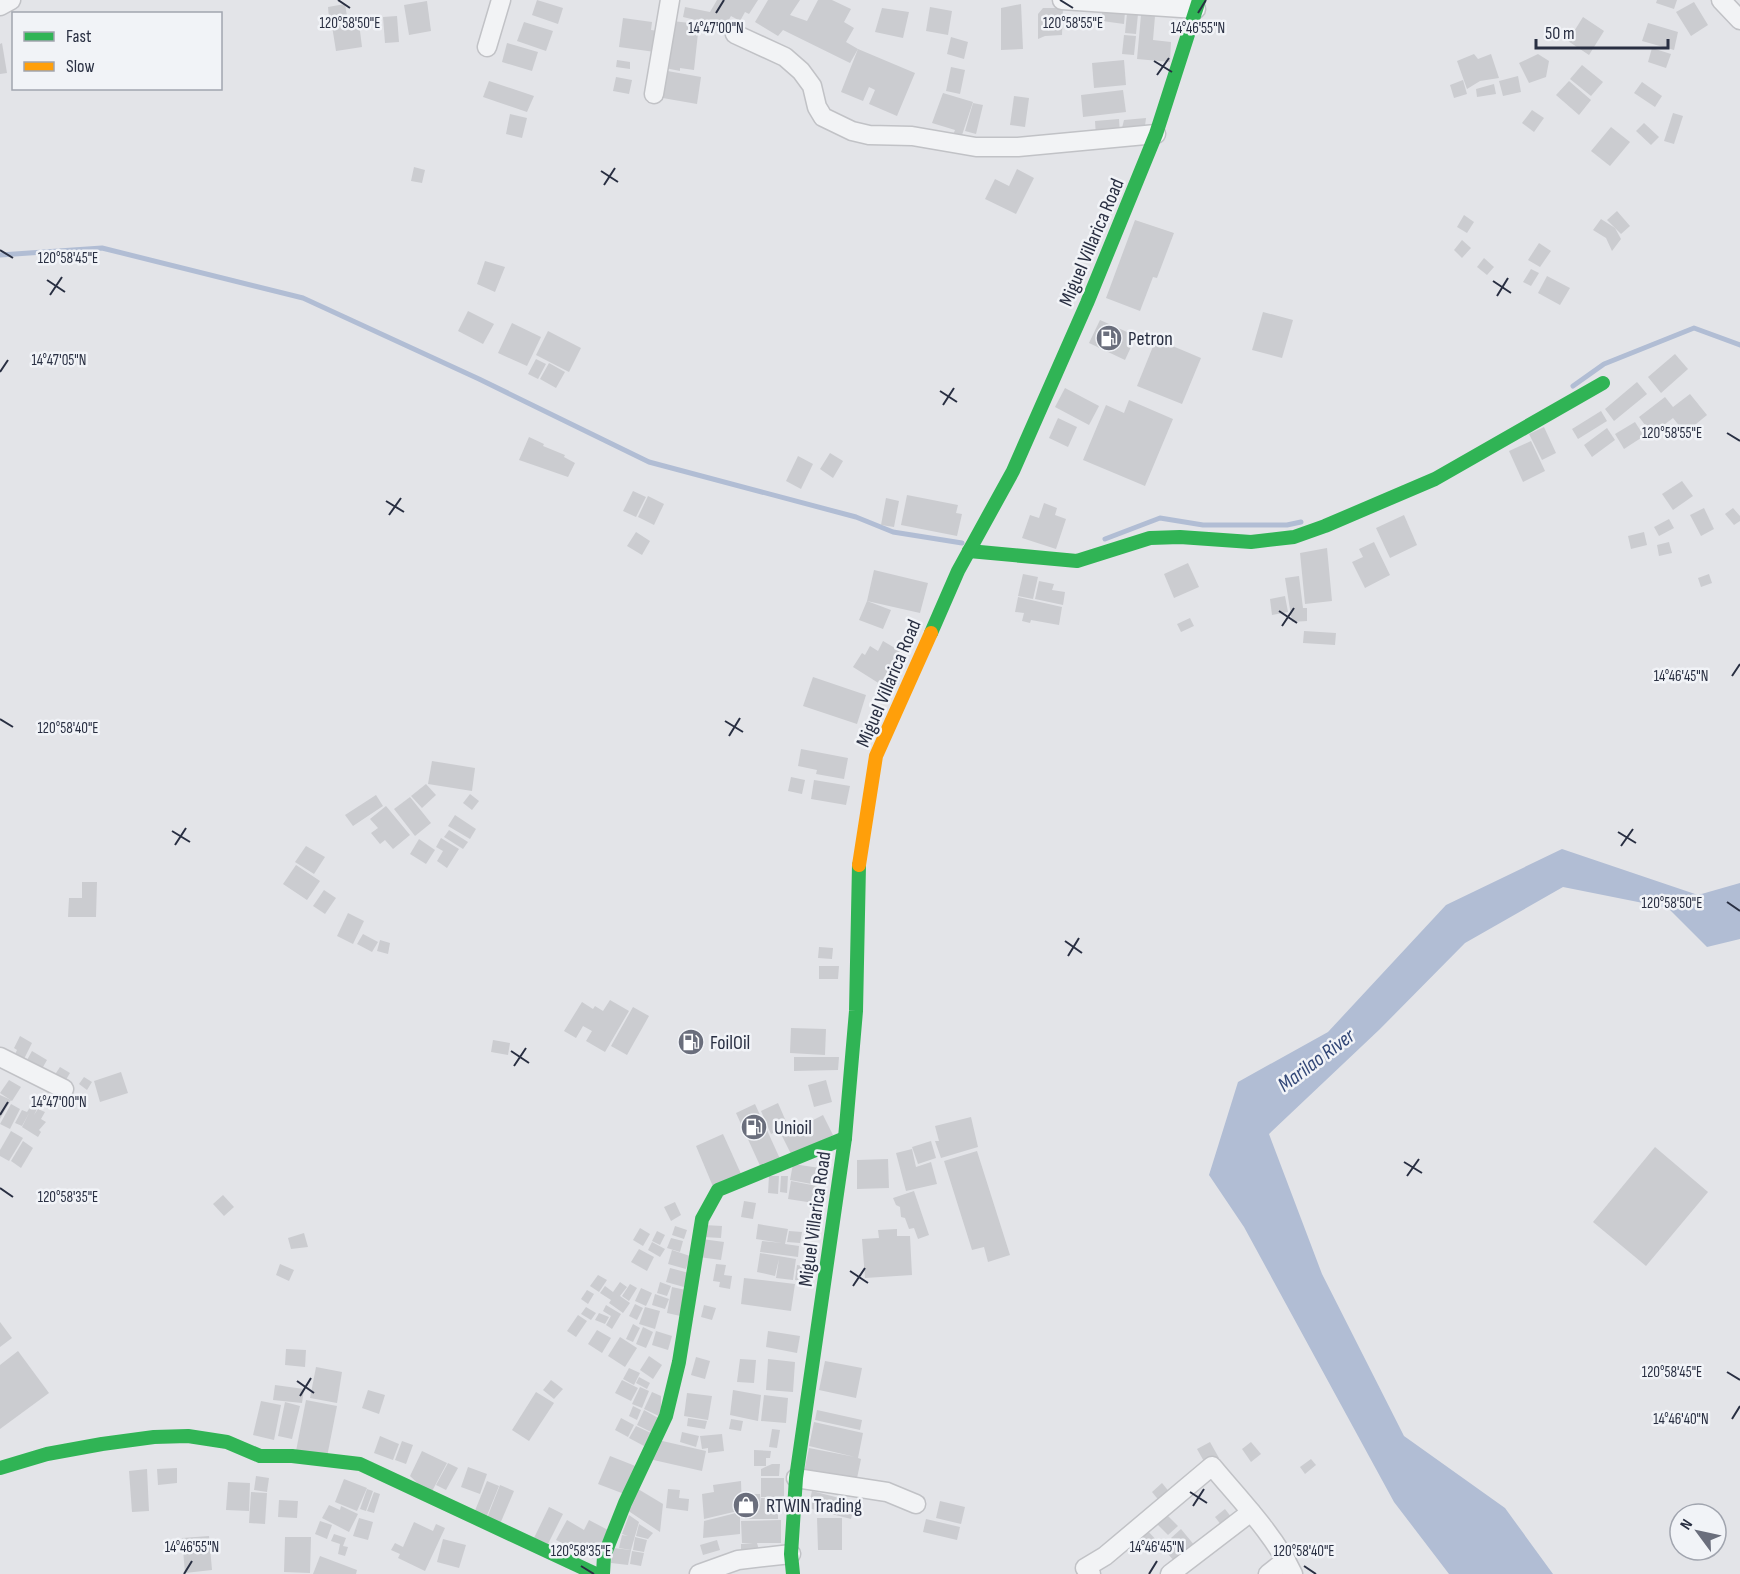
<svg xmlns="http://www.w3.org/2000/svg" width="1740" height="1574" viewBox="0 0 1740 1574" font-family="'Sofia Sans Condensed',sans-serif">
<rect width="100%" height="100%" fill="#e3e4e8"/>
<path fill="#b1bdd4" d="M 1562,849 L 1698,895 L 1740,883 L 1740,939 L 1707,947 L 1668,908 L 1563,887 L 1465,943 L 1380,1029 L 1269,1134 L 1322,1274 L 1404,1436 L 1505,1508 L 1553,1574 L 1449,1574 L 1394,1502 L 1244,1227 L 1209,1175 L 1238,1082 L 1328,1032 L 1446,905 Z"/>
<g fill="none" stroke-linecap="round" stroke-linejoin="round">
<g stroke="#b1bdd4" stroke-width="5">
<path d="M 0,255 L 102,248 L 303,298 L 479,379 L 649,462 L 856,517 L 893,532 L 962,543"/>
<path d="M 1573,386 L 1604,364 L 1694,328 L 1740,345"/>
<path d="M 1105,539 L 1160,518 L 1203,525 L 1287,525 L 1301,522"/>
</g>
</g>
<g fill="#cbccd0">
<path d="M 537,0 L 563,8 L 558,24 L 532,15 Z"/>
<path d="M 717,0 L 758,0 L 749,14 L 745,12 L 740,21 L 731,16 L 722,32 L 704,22 L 683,17 L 685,7 L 710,12 Z"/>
<path d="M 768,0 L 800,0 L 790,15 L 807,21 L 818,0 L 832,0 L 851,9 L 844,22 L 854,28 L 846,42 L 858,49 L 915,73 L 897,116 L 869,104 L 875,90 L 869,87 L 863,101 L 841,92 L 858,49 L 850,63 L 783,30 L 778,36 L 755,22 Z"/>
<path d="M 1657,0 L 1677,0 L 1674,9 L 1656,3 Z"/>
<path d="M 427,1 L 431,31 L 409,35 L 404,5 Z"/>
<path d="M 1694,2 L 1708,25 L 1691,36 L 1676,12 Z"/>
<path d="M 345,4 L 347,16 L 329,18 L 328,7 Z"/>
<path d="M 1021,4 L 1023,49 L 1001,50 L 1001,8 Z"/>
<path d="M 930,7 L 952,11 L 948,35 L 926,31 Z"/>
<path d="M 882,8 L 909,12 L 903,38 L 875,32 Z"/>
<path d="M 1043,8 L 1063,8 L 1062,35 L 1045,36 L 1038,39 L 1038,14 Z"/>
<path d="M 1102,10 L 1125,12 L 1124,24 L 1102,21 Z"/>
<path d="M 1127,13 L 1138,14 L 1136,34 L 1125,33 Z"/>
<path d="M 1141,15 L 1155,16 L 1153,40 L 1171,42 L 1170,62 L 1137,59 Z"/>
<path d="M 397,16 L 399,42 L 385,43 L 383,17 Z"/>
<path d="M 1583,17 L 1604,31 L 1589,55 L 1568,41 Z"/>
<path d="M 623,18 L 652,22 L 651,30 L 658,31 L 655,52 L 619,47 Z"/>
<path d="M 672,21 L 699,24 L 694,70 L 680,68 L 680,71 L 665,68 Z"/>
<path d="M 524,22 L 553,31 L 546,51 L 517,41 Z"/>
<path d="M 359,23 L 362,47 L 336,51 L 332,26 Z"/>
<path d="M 1648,23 L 1678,32 L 1674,50 L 1642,41 Z"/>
<path d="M 1124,35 L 1136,36 L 1134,55 L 1122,54 Z"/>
<path d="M 951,37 L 968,42 L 964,59 L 947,54 Z"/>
<path d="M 2,43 L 7,73 L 0,74 L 0,44 Z"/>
<path d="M 507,43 L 538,52 L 532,71 L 502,62 Z"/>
<path d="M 1652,48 L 1671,54 L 1666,68 L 1648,62 Z"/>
<path d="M 1474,54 L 1478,59 L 1491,54 L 1499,78 L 1480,81 L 1467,89 L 1457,61 Z"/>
<path d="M 1538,54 L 1549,61 L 1546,77 L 1529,83 L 1519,63 Z"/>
<path d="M 617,60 L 630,62 L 630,69 L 616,67 Z"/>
<path d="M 1124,60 L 1126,85 L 1094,88 L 1092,63 Z"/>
<path d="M 1582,65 L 1603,82 L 1591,96 L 1570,79 Z"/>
<path d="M 951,67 L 965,70 L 960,94 L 946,91 Z"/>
<path d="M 662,70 L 701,77 L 697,104 L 657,97 Z"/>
<path d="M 1518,76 L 1521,92 L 1503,96 L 1499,81 Z"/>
<path d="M 616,77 L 632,80 L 629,94 L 613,91 Z"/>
<path d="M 1463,80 L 1467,94 L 1454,98 L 1450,85 Z"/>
<path d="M 489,81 L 534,96 L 527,112 L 483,97 Z"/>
<path d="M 1569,81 L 1591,100 L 1579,115 L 1556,95 Z"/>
<path d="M 1642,82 L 1662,96 L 1655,107 L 1634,93 Z"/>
<path d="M 1494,84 L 1496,94 L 1477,97 L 1476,89 Z"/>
<path d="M 1123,90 L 1126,112 L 1083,117 L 1081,95 Z"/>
<path d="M 943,93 L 973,102 L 960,141 L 952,138 L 955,130 L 932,123 Z"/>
<path d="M 1014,96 L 1029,98 L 1025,127 L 1010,125 Z"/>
<path d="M 973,103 L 983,105 L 976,134 L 965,131 Z"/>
<path d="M 1532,110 L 1544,118 L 1534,132 L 1522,123 Z"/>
<path d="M 1673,113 L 1683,116 L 1674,144 L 1664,141 Z"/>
<path d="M 510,114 L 527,118 L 522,138 L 506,134 Z"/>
<path d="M 1146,118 L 1144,134 L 1123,136 L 1122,128 L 1124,120 Z"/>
<path d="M 1119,119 L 1120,134 L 1096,136 L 1095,121 Z"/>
<path d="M 1644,123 L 1659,137 L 1651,145 L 1636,131 Z"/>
<path d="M 1611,127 L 1630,142 L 1610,166 L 1591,151 Z"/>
<path d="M 414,167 L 425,170 L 422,183 L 411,181 Z"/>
<path d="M 1017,169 L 1034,178 L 1016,214 L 985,199 L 995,179 L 1009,186 Z"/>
<path d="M 1617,211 L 1630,226 L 1621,234 L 1607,220 Z"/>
<path d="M 1464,215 L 1474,222 L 1467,233 L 1457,227 Z"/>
<path d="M 1601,219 L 1615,228 L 1621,239 L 1612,251 L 1606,238 L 1593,230 Z"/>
<path d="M 1135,220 L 1174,233 L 1157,278 L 1153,277 L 1140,311 L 1106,298 Z"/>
<path d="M 1462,240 L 1471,248 L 1462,258 L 1454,250 Z"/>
<path d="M 1539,243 L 1551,251 L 1540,267 L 1528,260 Z"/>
<path d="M 1484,258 L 1494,267 L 1487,275 L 1477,267 Z"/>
<path d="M 485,261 L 505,267 L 495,292 L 477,284 Z"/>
<path d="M 1531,269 L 1539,273 L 1531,286 L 1523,282 Z"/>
<path d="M 1547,276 L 1570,288 L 1560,305 L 1538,293 Z"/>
<path d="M 468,311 L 494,324 L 483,344 L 458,331 Z"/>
<path d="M 1263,312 L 1293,320 L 1282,358 L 1252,350 Z"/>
<path d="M 1100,320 L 1136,336 L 1125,360 L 1089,343 Z"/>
<path d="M 512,323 L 541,337 L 527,366 L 498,353 Z"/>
<path d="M 548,331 L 581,348 L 569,372 L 536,355 Z"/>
<path d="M 1156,339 L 1201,358 L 1182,404 L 1137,386 Z"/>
<path d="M 1675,354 L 1688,369 L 1661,393 L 1648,377 Z"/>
<path d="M 536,359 L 546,364 L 538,379 L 528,374 Z"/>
<path d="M 549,363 L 565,372 L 556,388 L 540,379 Z"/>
<path d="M 1637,382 L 1647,394 L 1614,421 L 1605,409 Z"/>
<path d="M 1065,388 L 1099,406 L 1089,425 L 1055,407 Z"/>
<path d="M 1690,394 L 1707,415 L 1685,433 L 1673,418 L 1652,434 L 1639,417 L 1665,397 L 1673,407 Z"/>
<path d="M 1129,400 L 1173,419 L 1145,486 L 1083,460 L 1106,405 L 1124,413 Z"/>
<path d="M 1601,411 L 1607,421 L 1578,439 L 1572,429 Z"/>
<path d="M 1058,418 L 1077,427 L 1068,447 L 1049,438 Z"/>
<path d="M 1635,422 L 1644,436 L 1624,449 L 1615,434 Z"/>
<path d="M 1544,427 L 1556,453 L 1542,460 L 1529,434 Z"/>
<path d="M 1607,428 L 1615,440 L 1592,457 L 1584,445 Z"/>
<path d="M 529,437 L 544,444 L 543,446 L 565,455 L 564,457 L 575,463 L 568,477 L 519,460 Z"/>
<path d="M 1531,441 L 1545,471 L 1523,482 L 1509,451 Z"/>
<path d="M 830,453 L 843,461 L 833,478 L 820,469 Z"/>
<path d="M 798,456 L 813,464 L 801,489 L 786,481 Z"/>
<path d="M 1682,481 L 1693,496 L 1673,510 L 1662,494 Z"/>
<path d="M 633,491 L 646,497 L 636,517 L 623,511 Z"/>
<path d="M 907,495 L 958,505 L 956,513 L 962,514 L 957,536 L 901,525 Z"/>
<path d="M 648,496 L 664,504 L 654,525 L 638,517 Z"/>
<path d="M 886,498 L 899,501 L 894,527 L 881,525 Z"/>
<path d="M 1044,503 L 1057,508 L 1055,515 L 1066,519 L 1056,549 L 1022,538 L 1030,515 L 1039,518 Z"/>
<path d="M 1704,508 L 1714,529 L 1701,536 L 1690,515 Z"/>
<path d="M 1733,508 L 1740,516 L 1740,521 L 1734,525 L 1725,514 Z"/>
<path d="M 1404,515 L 1417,545 L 1390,558 L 1376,528 Z"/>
<path d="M 1669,519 L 1674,528 L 1659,536 L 1654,527 Z"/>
<path d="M 636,532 L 650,541 L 642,555 L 627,546 Z"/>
<path d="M 1644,532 L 1647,545 L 1631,549 L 1628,536 Z"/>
<path d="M 1374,542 L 1390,575 L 1365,588 L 1352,562 L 1363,557 L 1359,549 Z"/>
<path d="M 1669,542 L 1672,553 L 1659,556 L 1657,545 Z"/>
<path d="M 1327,548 L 1332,601 L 1305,604 L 1300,553 Z"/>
<path d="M 1188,563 L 1199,587 L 1174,598 L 1164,574 Z"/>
<path d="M 874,570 L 928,583 L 920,613 L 867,601 L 891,610 L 883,629 L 859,620 L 867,601 Z"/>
<path d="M 1023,574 L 1038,577 L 1033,599 L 1018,596 Z"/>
<path d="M 1709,574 L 1712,583 L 1701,587 L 1698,578 Z"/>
<path d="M 1299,576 L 1303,608 L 1307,608 L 1307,621 L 1292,622 L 1285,578 Z"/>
<path d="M 1039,581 L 1054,584 L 1052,590 L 1065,592 L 1063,605 L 1035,599 Z"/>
<path d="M 1285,596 L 1288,612 L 1272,615 L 1270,599 Z"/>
<path d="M 1018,597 L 1062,607 L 1059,625 L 1031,620 L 1030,623 L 1022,621 L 1024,613 L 1015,612 Z"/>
<path d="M 1190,618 L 1194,626 L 1181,632 L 1177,624 Z"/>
<path d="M 1304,631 L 1336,633 L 1335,645 L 1303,643 Z"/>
<path d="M 883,641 L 900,651 L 880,684 L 853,667 L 862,653 L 865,655 L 870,646 L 878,651 Z"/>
<path d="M 813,677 L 866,695 L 857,724 L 803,706 Z"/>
<path d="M 801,749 L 848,758 L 844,779 L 816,774 L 817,770 L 798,766 Z"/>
<path d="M 432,761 L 475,768 L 472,791 L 428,784 Z"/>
<path d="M 791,777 L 805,780 L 802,794 L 788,791 Z"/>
<path d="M 814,780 L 850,786 L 846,805 L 811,799 Z"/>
<path d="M 426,784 L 436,795 L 422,808 L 411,796 Z"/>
<path d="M 470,794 L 479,801 L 472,810 L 463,803 Z"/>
<path d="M 376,795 L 383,806 L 353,826 L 345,815 Z"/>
<path d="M 410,797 L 431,823 L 415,836 L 394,809 Z"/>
<path d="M 386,806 L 410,835 L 393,849 L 385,840 L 380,844 L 371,833 L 378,828 L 370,819 Z"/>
<path d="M 455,815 L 476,829 L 470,839 L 448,826 Z"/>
<path d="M 449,830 L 468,842 L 463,849 L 444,837 Z"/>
<path d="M 441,838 L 459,849 L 447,868 L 437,861 L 443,851 L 436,847 Z"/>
<path d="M 419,839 L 435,850 L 426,864 L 410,854 Z"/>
<path d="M 306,846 L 325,857 L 314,874 L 295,862 Z"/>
<path d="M 296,865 L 320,881 L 307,900 L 283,884 Z"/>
<path d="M 82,882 L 97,882 L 96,917 L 68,917 L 69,898 L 82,898 Z"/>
<path d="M 324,890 L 336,898 L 325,914 L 313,906 Z"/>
<path d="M 348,913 L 364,921 L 353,944 L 337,936 Z"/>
<path d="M 363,934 L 378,942 L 372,952 L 357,944 Z"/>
<path d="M 380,940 L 390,943 L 388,954 L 377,951 Z"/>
<path d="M 819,947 L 833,948 L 832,959 L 818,958 Z"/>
<path d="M 819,966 L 839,966 L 838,979 L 819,979 Z"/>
<path d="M 610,1000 L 629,1011 L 605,1052 L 586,1041 L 592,1031 L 583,1026 L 576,1038 L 564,1031 L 582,1002 L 593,1009 L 595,1006 L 603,1011 Z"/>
<path d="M 633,1007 L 649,1016 L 627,1055 L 611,1046 Z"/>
<path d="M 791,1028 L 826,1029 L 825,1055 L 790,1053 Z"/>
<path d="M 20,1036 L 32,1043 L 24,1059 L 14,1056 L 17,1050 L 14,1048 Z"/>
<path d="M 493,1040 L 510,1043 L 508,1055 L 491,1052 Z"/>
<path d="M 32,1051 L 47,1060 L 39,1074 L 33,1064 L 27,1060 Z"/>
<path d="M 794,1057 L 839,1057 L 838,1070 L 794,1071 Z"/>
<path d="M 60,1067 L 70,1073 L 64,1083 L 54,1076 Z"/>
<path d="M 121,1072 L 128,1093 L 100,1102 L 94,1081 Z"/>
<path d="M 84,1077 L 92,1082 L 87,1090 L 79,1084 Z"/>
<path d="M 9,1080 L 21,1087 L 12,1101 L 0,1093 Z"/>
<path d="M 826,1080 L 832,1102 L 814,1107 L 808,1085 Z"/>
<path d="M 0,1095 L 11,1100 L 0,1119 Z"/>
<path d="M 778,1103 L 788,1126 L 771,1134 L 761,1111 Z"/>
<path d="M 11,1104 L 20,1109 L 10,1129 L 0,1124 Z"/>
<path d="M 32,1104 L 38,1107 L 34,1115 L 38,1109 L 45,1112 L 41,1119 L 46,1122 L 39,1130 L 41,1132 L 38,1137 L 22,1127 L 29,1113 L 22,1126 L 15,1123 L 22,1110 L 27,1112 Z"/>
<path d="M 755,1104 L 781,1161 L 762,1170 L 736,1113 Z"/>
<path d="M 823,1115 L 833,1135 L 792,1156 L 782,1136 Z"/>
<path d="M 971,1117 L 978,1147 L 941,1158 L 935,1141 L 939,1141 L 935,1126 Z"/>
<path d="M 11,1131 L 23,1138 L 9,1161 L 0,1156 L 0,1150 Z"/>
<path d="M 723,1134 L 742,1176 L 714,1189 L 696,1146 Z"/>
<path d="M 23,1141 L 33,1148 L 21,1168 L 11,1161 Z"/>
<path d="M 931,1141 L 936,1158 L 918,1164 L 912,1147 Z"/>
<path d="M 1655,1147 L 1708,1192 L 1646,1266 L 1593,1222 Z"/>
<path d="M 912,1149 L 916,1167 L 931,1162 L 937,1184 L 906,1191 L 896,1153 Z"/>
<path d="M 977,1151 L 1010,1255 L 988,1262 L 984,1247 L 972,1250 L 944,1161 Z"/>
<path d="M 888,1159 L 889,1188 L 857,1189 L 857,1160 Z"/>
<path d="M 793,1164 L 820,1168 L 817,1185 L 790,1180 Z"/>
<path d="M 769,1176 L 779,1176 L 778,1194 L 768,1193 Z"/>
<path d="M 781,1176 L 788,1176 L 787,1193 L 780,1192 Z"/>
<path d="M 791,1181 L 817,1186 L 814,1203 L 788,1199 Z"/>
<path d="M 914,1191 L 929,1235 L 918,1239 L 914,1228 L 909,1229 L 905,1218 L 901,1217 L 900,1207 L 896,1205 L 893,1198 Z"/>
<path d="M 223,1195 L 234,1207 L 224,1216 L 213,1204 Z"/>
<path d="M 744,1201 L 756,1203 L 753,1219 L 741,1217 Z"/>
<path d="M 675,1202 L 681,1215 L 671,1221 L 664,1207 Z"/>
<path d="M 758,1224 L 788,1229 L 785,1244 L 799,1246 L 798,1257 L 760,1252 L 762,1241 L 782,1243 L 756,1239 Z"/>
<path d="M 704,1225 L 722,1226 L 721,1238 L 703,1237 Z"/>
<path d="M 675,1226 L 687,1230 L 684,1239 L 672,1235 Z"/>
<path d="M 640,1228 L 650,1234 L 643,1246 L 633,1240 Z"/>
<path d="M 897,1229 L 897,1236 L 910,1236 L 912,1275 L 865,1278 L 862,1239 L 879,1238 L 878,1230 Z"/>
<path d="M 657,1231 L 665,1235 L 660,1245 L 652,1241 Z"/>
<path d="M 789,1231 L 802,1232 L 800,1243 L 787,1242 Z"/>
<path d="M 304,1233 L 308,1247 L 291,1249 L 288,1238 Z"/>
<path d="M 671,1238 L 683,1241 L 680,1252 L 667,1248 Z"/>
<path d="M 702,1239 L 724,1242 L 721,1260 L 699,1257 Z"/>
<path d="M 652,1242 L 665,1249 L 660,1257 L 648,1250 Z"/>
<path d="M 639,1249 L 654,1257 L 647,1271 L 631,1262 Z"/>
<path d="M 672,1250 L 690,1256 L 686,1269 L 668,1264 Z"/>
<path d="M 760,1253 L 796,1259 L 793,1280 L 776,1278 L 779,1259 L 775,1276 L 757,1272 Z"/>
<path d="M 280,1264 L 294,1270 L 289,1281 L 276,1275 Z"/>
<path d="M 716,1264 L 726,1265 L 724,1275 L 732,1276 L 730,1289 L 719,1287 L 720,1282 L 713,1281 Z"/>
<path d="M 797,1265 L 814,1268 L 812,1283 L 795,1280 Z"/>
<path d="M 670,1268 L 689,1273 L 684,1287 L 666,1282 Z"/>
<path d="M 598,1275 L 607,1280 L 599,1292 L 590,1286 Z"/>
<path d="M 744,1278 L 795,1284 L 791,1311 L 741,1304 Z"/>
<path d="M 620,1282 L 627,1287 L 620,1296 L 630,1303 L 623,1313 L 609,1303 L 611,1300 L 600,1293 L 605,1286 L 613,1292 Z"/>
<path d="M 660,1282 L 671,1286 L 667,1296 L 657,1293 Z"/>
<path d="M 630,1284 L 637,1288 L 629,1301 L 622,1296 Z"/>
<path d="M 672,1287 L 690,1291 L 685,1317 L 667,1313 Z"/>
<path d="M 641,1288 L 652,1293 L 646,1306 L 635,1301 Z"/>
<path d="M 587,1290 L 594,1294 L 588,1304 L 581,1299 Z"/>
<path d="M 655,1294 L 669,1299 L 665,1309 L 652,1305 Z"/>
<path d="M 635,1304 L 643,1308 L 637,1320 L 629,1316 Z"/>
<path d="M 606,1305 L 621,1314 L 612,1329 L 606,1325 L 611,1316 L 603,1311 Z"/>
<path d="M 704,1305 L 716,1308 L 712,1320 L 701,1317 Z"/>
<path d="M 586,1307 L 596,1313 L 591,1320 L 581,1314 Z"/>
<path d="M 645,1307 L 660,1311 L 655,1329 L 639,1324 Z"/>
<path d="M 599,1313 L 609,1317 L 605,1324 L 595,1320 Z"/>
<path d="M 578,1315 L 587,1321 L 576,1337 L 567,1331 Z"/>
<path d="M 0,1322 L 12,1338 L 0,1347 Z"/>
<path d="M 633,1324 L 640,1328 L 633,1342 L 626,1339 Z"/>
<path d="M 643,1327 L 653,1332 L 646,1348 L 636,1344 Z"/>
<path d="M 597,1330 L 611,1338 L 602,1353 L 588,1344 Z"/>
<path d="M 656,1331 L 672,1336 L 668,1350 L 652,1345 Z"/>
<path d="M 768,1331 L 800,1336 L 797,1353 L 766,1347 Z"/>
<path d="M 620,1337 L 637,1348 L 625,1367 L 608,1356 Z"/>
<path d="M 286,1349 L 306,1350 L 305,1367 L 285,1365 Z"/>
<path d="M 18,1351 L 49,1393 L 0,1429 L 0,1365 Z"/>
<path d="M 649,1356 L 662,1365 L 653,1379 L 640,1370 Z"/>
<path d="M 696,1357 L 710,1361 L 705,1379 L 691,1375 Z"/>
<path d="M 740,1359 L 756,1360 L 754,1383 L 737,1382 Z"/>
<path d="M 768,1359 L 795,1362 L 793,1392 L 766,1390 Z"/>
<path d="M 825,1361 L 862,1368 L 856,1398 L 819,1390 Z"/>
<path d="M 316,1367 L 342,1372 L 337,1403 L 310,1398 Z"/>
<path d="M 629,1368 L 640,1373 L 634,1385 L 623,1379 Z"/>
<path d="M 639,1377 L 650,1383 L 647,1389 L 636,1383 Z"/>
<path d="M 551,1380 L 563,1389 L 554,1399 L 543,1390 Z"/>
<path d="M 622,1380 L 638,1388 L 631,1401 L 615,1393 Z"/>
<path d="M 275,1385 L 304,1389 L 302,1403 L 273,1400 Z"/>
<path d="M 640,1387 L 649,1391 L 642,1408 L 632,1404 Z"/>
<path d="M 368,1390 L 385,1395 L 379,1414 L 362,1408 Z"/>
<path d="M 733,1390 L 761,1395 L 758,1421 L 730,1415 Z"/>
<path d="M 536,1392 L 554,1403 L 529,1441 L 512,1430 Z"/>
<path d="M 652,1392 L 661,1396 L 661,1417 L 644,1409 Z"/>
<path d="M 687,1393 L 712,1396 L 708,1420 L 684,1416 Z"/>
<path d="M 764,1395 L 788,1398 L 786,1423 L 761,1421 Z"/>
<path d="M 306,1400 L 337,1406 L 327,1457 L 296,1451 Z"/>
<path d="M 261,1401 L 281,1405 L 274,1440 L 253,1435 Z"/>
<path d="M 285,1402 L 300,1406 L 292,1439 L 278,1436 Z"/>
<path d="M 633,1406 L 641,1410 L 637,1420 L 629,1416 Z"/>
<path d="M 644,1410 L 660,1419 L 653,1433 L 637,1425 Z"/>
<path d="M 817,1410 L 862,1420 L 860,1430 L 815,1420 Z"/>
<path d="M 621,1418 L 634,1425 L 628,1437 L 615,1430 Z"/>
<path d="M 688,1418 L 707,1421 L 705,1429 L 687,1426 Z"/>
<path d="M 731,1419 L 743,1421 L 741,1431 L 729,1429 Z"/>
<path d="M 814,1422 L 863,1433 L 858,1458 L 861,1459 L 856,1483 L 804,1472 L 809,1448 L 855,1457 L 809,1446 Z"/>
<path d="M 636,1426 L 651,1433 L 644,1446 L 629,1438 Z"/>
<path d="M 772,1429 L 780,1430 L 777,1448 L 769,1447 Z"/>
<path d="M 682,1432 L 699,1436 L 696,1447 L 680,1442 Z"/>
<path d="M 722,1434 L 724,1451 L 708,1453 L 708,1448 L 702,1449 L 700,1436 Z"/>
<path d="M 380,1436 L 399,1444 L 393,1460 L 374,1453 Z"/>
<path d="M 658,1440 L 706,1451 L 702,1471 L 649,1459 Z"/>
<path d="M 402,1441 L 413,1445 L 406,1464 L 395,1460 Z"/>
<path d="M 1210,1442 L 1219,1458 L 1206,1465 L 1197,1449 Z"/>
<path d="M 1251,1442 L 1261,1454 L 1251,1462 L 1242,1449 Z"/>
<path d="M 754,1450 L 771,1451 L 770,1458 L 766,1458 L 766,1466 L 754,1466 Z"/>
<path d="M 422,1451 L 447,1463 L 430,1495 L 410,1476 Z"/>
<path d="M 610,1456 L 638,1467 L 627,1495 L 598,1484 Z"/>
<path d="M 1311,1459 L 1316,1465 L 1305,1474 L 1300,1467 Z"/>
<path d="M 448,1463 L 458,1468 L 446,1490 L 436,1485 Z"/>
<path d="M 772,1464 L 780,1464 L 779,1476 L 761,1476 L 761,1469 Z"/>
<path d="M 468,1467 L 487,1474 L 480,1494 L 461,1487 Z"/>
<path d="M 177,1468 L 177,1483 L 158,1485 L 157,1469 Z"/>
<path d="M 147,1469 L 149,1511 L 132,1512 L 129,1471 Z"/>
<path d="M 256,1476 L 269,1478 L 267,1492 L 254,1490 Z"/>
<rect x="761" y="1478" width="23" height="19"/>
<path d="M 344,1479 L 367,1488 L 357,1511 L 335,1502 Z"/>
<path d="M 487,1481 L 499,1486 L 486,1518 L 474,1513 Z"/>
<path d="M 741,1481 L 742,1510 L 704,1519 L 702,1494 L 714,1492 L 713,1485 Z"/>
<path d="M 228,1482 L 250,1483 L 249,1511 L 226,1510 Z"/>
<path d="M 1162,1483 L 1171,1494 L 1161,1503 L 1152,1492 Z"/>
<path d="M 500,1485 L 514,1491 L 500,1524 L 487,1518 Z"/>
<path d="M 633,1486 L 663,1504 L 660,1532 L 624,1508 Z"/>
<path d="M 367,1489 L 373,1491 L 366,1511 L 360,1509 Z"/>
<path d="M 668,1489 L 680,1490 L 679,1498 L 689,1499 L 688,1511 L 666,1508 Z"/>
<path d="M 812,1491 L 855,1502 L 851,1519 L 808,1508 Z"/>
<path d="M 251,1492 L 267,1493 L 265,1524 L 249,1523 Z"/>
<path d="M 374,1492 L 380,1494 L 374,1513 L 367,1511 Z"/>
<path d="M 744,1494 L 760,1494 L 761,1507 L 761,1498 L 778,1498 L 778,1519 L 745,1519 Z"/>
<path d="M 279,1500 L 298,1501 L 297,1518 L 278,1517 Z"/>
<path d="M 940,1501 L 965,1507 L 961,1524 L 936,1518 Z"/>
<path d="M 329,1505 L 340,1510 L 341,1506 L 358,1514 L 349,1532 L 322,1518 Z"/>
<path d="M 549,1507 L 563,1514 L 548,1544 L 534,1538 Z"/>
<path d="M 1225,1509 L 1235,1522 L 1225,1530 L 1215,1517 Z"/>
<path d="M 740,1512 L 740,1534 L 703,1538 L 704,1521 Z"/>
<path d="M 1166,1514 L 1178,1526 L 1168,1535 L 1156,1523 Z"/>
<path d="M 629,1515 L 639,1522 L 631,1550 L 619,1548 L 622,1535 L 628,1536 L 622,1534 Z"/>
<path d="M 359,1518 L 373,1522 L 368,1540 L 353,1536 Z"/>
<path d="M 817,1518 L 842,1518 L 842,1550 L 818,1550 Z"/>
<path d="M 926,1519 L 960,1527 L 957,1540 L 923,1532 Z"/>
<path d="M 567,1520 L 584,1530 L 589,1520 L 608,1530 L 593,1559 L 556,1540 Z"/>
<path d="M 781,1520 L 781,1543 L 757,1543 L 759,1550 L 741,1557 L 741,1544 L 753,1544 L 742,1543 L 741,1521 Z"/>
<path d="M 320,1521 L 332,1525 L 327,1539 L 315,1534 Z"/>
<path d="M 414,1522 L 433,1531 L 436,1524 L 445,1528 L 425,1571 L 398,1558 L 400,1554 L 391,1550 L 395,1543 L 403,1547 Z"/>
<path d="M 639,1524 L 653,1533 L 648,1539 L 636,1536 Z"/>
<path d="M 1145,1528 L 1160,1544 L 1150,1553 L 1135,1536 Z"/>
<path d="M 1181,1529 L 1195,1546 L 1185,1554 L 1171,1538 Z"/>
<path d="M 334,1534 L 346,1538 L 343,1546 L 348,1547 L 345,1556 L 338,1554 L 340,1544 L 331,1541 Z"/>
<path d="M 209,1536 L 212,1570 L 185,1573 L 182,1538 Z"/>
<path d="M 285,1537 L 311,1537 L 310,1573 L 284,1572 Z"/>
<path d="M 635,1537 L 647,1540 L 644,1552 L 633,1550 Z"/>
<path d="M 443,1539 L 466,1545 L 459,1568 L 437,1562 Z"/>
<path d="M 717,1540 L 720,1550 L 703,1555 L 700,1545 Z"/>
<path d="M 1168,1540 L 1182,1556 L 1175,1562 L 1161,1546 Z"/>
<path d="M 613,1548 L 631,1550 L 628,1565 L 611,1563 Z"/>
<path d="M 632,1551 L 644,1553 L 641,1566 L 630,1564 Z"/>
<path d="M 320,1556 L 357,1570 L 356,1574 L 313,1574 Z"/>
</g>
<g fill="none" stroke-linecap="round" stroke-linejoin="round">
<defs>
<g id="street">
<path d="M 1062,0 L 1196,9"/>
<path d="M 1721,0 L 1740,20"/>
<path d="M 0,6 L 11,0"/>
<path d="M 735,34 L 785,57 L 801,71 L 812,86 L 817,107 L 823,117 L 852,131 L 869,135 L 912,136 L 976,147 L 1018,147 L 1156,134"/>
<path d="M 487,47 L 501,0"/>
<path d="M 654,94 L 670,0"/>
<path d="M 0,1057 L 64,1089"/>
<path d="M 796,1478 L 887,1492 L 916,1504"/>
<path d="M 699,1574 L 738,1560 L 791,1554"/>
<path d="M 1091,1574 L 1085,1568 L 1105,1556 L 1212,1466 C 1240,1500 1274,1534 1293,1574"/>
<path d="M 1170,1574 L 1251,1512"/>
<path d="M 1268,1574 L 1286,1560"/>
</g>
</defs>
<use href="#street" stroke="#c1c2c6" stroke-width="21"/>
<use href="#street" stroke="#f2f3f5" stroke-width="18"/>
<g stroke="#30b455" stroke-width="14">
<path d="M 969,551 L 1077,561 L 1150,538 L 1180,537 L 1251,542 L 1294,537 L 1325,526 L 1435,479 L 1603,383"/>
<path d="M 931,633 L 958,571 L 1013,471 L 1087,303 L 1156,134 L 1199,0"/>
<path d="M 0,1468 L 47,1454 L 102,1444 L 154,1437 L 188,1436 L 227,1442 L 260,1456 L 292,1456 L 360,1464 L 596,1574"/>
<path d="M 603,1574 L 604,1556 L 625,1503 L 666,1416 L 679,1362 L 702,1219 L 718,1190 L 845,1138"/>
<path d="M 793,1574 L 791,1554 L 796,1478 L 845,1138 L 856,1011 L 859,865"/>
</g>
<path stroke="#ff9f0a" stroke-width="14" d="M 859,865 L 876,756 L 931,633"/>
</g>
<path fill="none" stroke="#292f42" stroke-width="2" d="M 338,0 L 350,8M 1060,0 L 1073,8M 716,13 L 724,0M 1198,13 L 1206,0M 1154,61 L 1172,72M 1157,75 L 1169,58M 601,171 L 618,182M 604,185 L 615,168M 0,250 L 13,258M 47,280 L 65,292M 1493,281 L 1511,293M 50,295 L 62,277M 1497,296 L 1508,278M 0,372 L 8,360M 940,391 L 957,402M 943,405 L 954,388M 1727,433 L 1740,441M 386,501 L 404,512M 389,515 L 401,498M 1279,611 L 1297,623M 1282,626 L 1294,608M 1732,676 L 1740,664M 0,719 L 13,727M 725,721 L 743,732M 729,736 L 740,718M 172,831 L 190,842M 1618,832 L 1636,843M 175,845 L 186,828M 1621,846 L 1633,829M 1727,902 L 1740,911M 1065,941 L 1082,953M 1068,956 L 1079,938M 511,1051 L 529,1063M 514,1066 L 526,1048M 0,1115 L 8,1102M 1404,1162 L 1422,1173M 1407,1176 L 1419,1159M 0,1188 L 13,1197M 850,1271 L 868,1283M 853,1286 L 865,1268M 1727,1372 L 1740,1380M 297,1381 L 314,1393M 300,1396 L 311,1378M 1732,1419 L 1740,1406M 1190,1492 L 1207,1503M 1193,1506 L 1204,1489M 581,1566 L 594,1574M 1304,1566 L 1316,1574M 184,1574 L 192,1561M 1149,1574 L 1157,1561"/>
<defs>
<symbol id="fuel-disc" viewBox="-11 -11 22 22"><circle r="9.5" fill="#6a6e7c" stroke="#f1f3f7"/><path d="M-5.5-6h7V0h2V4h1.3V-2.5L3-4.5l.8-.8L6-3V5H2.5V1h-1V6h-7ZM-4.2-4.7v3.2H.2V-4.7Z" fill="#fff"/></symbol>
<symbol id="shop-disc" viewBox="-11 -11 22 22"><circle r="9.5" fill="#6a6e7c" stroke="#f1f3f7"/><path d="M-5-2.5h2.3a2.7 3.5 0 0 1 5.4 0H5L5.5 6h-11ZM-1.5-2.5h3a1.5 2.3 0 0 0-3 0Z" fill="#fff"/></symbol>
</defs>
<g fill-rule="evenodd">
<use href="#fuel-disc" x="1094" y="323" width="30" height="30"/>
<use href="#fuel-disc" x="676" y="1027" width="30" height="30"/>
<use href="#fuel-disc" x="739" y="1112" width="30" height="30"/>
<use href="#shop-disc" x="731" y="1490" width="30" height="30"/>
</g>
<g text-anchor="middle" stroke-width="5" stroke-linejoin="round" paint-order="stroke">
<g font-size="20" fill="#292f42" stroke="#f1f3f7">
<text transform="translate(1091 242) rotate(-67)" y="7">Miguel Villarica Road</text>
<text transform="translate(888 683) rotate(-67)" y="7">Miguel Villarica Road</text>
<text transform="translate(814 1219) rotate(-82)" y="7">Miguel Villarica Road</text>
</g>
<g font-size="20" fill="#292f42" stroke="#f1f3f7" text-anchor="start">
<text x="1128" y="345">Petron</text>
<text x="710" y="1049">FoilOil</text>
<text x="774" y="1134">Unioil</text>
<text x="766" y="1512">RTWIN Trading</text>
</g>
<g font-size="21" font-style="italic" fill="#324777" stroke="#f1f3f7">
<text transform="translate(1316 1060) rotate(-37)" y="7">Marilao River</text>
</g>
</g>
<g font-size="15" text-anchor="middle" fill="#292f42" stroke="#f1f3f7" stroke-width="5" stroke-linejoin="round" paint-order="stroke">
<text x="350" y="28">120°58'50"E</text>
<text x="1073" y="28">120°58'55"E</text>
<text x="716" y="33">14°47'00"N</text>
<text x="1198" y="33">14°46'55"N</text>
<text x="68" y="263">120°58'45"E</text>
<text x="59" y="365">14°47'05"N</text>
<text x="1672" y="438">120°58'55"E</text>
<text x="1681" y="681">14°46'45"N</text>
<text x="68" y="733">120°58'40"E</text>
<text x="1672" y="908">120°58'50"E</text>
<text x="59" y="1107">14°47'00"N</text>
<text x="68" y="1202">120°58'35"E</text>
<text x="1672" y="1377">120°58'45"E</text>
<text x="1681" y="1424">14°46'40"N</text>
<text x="192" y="1552">14°46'55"N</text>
<text x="1157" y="1552">14°46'45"N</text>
<text x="581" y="1556">120°58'35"E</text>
<text x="1304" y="1556">120°58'40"E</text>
</g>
<rect x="12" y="12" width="210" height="78" fill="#f1f3f7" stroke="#a1a5af" stroke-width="1.5"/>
<rect x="24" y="32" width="30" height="9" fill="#30b455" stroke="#a1a5af" stroke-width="1.5"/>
<text x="66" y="42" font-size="18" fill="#292f42">Fast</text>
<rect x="24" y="62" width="30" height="9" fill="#ff9f0a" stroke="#a1a5af" stroke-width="1.5"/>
<text x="66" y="72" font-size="18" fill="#292f42">Slow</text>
<g transform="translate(1698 1532) rotate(303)"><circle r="28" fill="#f1f3f7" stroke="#a1a5af" stroke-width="1.5"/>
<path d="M0-4.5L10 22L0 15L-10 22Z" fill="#6a6e7c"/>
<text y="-9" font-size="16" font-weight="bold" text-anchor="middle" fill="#292f42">N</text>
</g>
<path d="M1536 39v9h132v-9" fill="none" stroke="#292f42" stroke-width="3"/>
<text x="1545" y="39" font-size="18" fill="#292f42" stroke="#f1f3f7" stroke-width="4.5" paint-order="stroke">50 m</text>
</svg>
